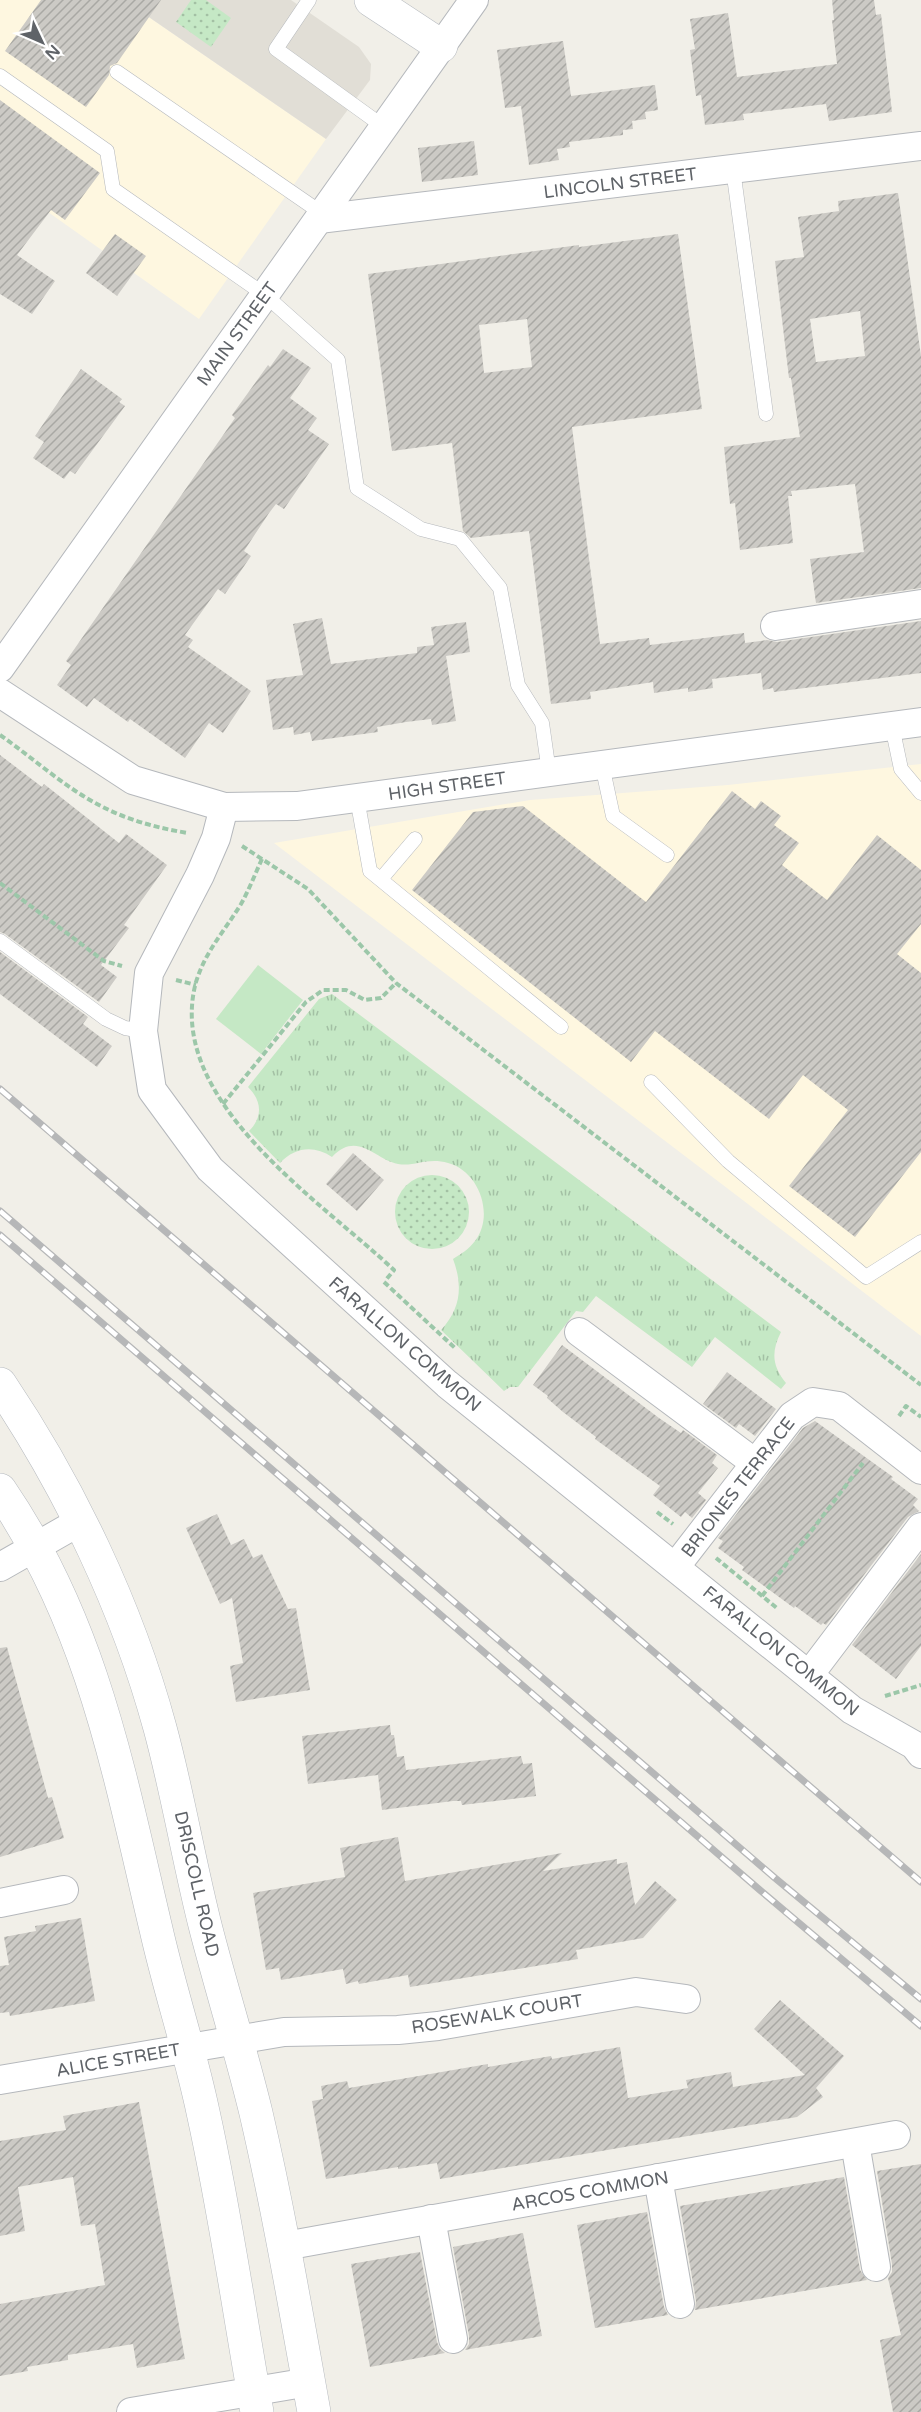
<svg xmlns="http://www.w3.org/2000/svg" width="921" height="2412" viewBox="0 0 921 2412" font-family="'Varela Round',sans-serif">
<defs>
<pattern id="grass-tufts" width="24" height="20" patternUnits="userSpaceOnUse" patternTransform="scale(1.5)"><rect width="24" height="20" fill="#c5e8c5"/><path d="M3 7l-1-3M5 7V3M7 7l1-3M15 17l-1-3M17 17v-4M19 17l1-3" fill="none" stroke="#a3c0a4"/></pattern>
<pattern id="park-dots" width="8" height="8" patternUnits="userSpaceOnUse" patternTransform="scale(1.5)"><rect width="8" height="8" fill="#c5e8c5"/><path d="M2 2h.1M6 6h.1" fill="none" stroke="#a3c0a4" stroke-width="1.8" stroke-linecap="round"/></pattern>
<pattern id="building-hatch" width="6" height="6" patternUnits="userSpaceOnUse" patternTransform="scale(1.5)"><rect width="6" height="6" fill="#cccac5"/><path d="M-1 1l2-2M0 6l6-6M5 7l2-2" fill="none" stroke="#a9a8a4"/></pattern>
</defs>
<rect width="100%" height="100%" fill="#f1efe8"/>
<g fill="#fef7e0">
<path d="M 0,0 L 124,0 L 326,139 L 199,319 L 0,178 Z"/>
<path d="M 921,764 L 921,1336 L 274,843 L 530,800 L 728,785 Z"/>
</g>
<path fill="#e1ded6" d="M 124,0 L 291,0 L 359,47 L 371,64 L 370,80 L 326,139 Z"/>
<path fill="url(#grass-tufts)" d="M 332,994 L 781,1332 C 771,1352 772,1366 786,1383 L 781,1389 L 715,1337 L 692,1367 L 596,1296 L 583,1312 L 576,1311 L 518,1387 L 510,1387 L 504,1391 L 441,1330 C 461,1308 463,1286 453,1259 C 461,1254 469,1249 475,1241 C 495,1215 479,1171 448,1163 C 427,1157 415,1167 398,1164 C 375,1160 358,1130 332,1157 C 314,1145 295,1147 280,1163 L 249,1131 C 263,1117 262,1101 248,1087 L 319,999 Z"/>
<g fill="url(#park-dots)">
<path d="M 191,0 L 206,0 L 231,18 L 211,47 L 176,22 Z"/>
<circle cx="432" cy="1212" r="37"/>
</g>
<path fill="#c5e8c5" d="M 258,965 L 303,1000 L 261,1054 L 216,1019 Z"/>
<g fill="url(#building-hatch)" fill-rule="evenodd">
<path d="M 41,0 L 161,0 L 117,63 L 110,66 L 109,75 L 86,107 L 5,51 Z"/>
<path d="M 832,0 L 874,0 L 876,15 L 881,14 L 892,112 L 829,121 L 826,104 L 743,114 L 744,120 L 705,125 L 701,95 L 696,96 L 690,50 L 695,49 L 690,19 L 728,13 L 737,77 L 837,64 L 832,20 L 834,20 Z"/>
<path d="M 563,41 L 571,96 L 655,85 L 658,110 L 645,112 L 646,119 L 632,121 L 633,129 L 623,130 L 623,135 L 569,142 L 570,147 L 557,149 L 559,160 L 529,165 L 521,106 L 505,108 L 497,50 Z"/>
<path d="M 0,100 L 100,173 L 65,220 L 51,210 L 17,255 L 55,281 L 32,314 L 0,294 Z"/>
<path d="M 474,141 L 478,175 L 422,182 L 418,148 Z"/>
<path d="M 898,193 L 921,356 L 921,588 L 816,603 L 810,559 L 864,552 L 855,484 L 791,491 L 792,496 L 788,496 L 793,543 L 740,550 L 735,503 L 730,504 L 724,447 L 800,437 L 791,378 L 789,378 L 775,261 L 804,257 L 798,217 L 839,211 L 838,201 ZM 860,311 L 865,356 L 816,362 L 810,319 Z"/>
<path d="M 115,234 L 146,256 L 117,296 L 86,273 Z"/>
<path d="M 678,234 L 702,409 L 572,427 L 600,644 L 649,638 L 650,645 L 744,633 L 745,643 L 767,640 L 777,642 L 921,621 L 921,673 L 774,692 L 773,688 L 763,690 L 761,673 L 712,679 L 713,688 L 688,692 L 688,688 L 654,693 L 653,682 L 590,692 L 591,699 L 551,704 L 529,531 L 471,538 L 463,531 L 452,443 L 392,451 L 368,274 L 579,245 L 579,247 ZM 527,319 L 532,367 L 484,373 L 479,325 Z"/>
<path d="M 283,349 L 311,368 L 290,398 L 317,418 L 308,430 L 329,444 L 284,509 L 276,504 L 269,513 L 244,551 L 251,556 L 225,594 L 218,589 L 185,635 L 193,640 L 188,647 L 251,691 L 223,733 L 209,723 L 185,758 L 130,719 L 128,722 L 94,698 L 87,707 L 57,685 L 71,665 L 66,661 L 235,418 L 232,415 L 268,365 L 270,367 Z"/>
<path d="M 81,369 L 122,399 L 119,402 L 125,406 L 75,474 L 70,471 L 64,479 L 33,458 L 44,442 L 35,436 Z"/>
<path d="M 322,618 L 331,664 L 417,653 L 417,647 L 434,645 L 431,627 L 466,622 L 470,652 L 446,656 L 456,721 L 432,725 L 431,719 L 406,722 L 377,727 L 378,732 L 312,741 L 310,732 L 294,735 L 293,727 L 273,730 L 266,680 L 303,675 L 293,624 Z"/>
<path d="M 0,755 L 42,787 L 44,784 L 119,843 L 126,834 L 167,865 L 124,925 L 129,928 L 101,965 L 117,977 L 99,1002 L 5,934 L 0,932 Z"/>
<path d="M 732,791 L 755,809 L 761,801 L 781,816 L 774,825 L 799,843 L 782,865 L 827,900 L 877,835 L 921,870 L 921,924 L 897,954 L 921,973 L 921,1152 L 855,1237 L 789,1186 L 848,1110 L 803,1075 L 769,1119 L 655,1031 L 631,1062 L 412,890 L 473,812 L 523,806 L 646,902 Z"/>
<path d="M 0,952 L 88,1017 L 83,1024 L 112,1046 L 97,1067 L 0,994 Z"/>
<path d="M 353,1153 L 384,1180 L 357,1211 L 326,1184 Z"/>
<path d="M 562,1345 L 659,1418 L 681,1433 L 683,1430 L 717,1455 L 712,1463 L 718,1468 L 698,1493 L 706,1500 L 692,1518 L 685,1512 L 681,1517 L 653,1495 L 660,1486 L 595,1439 L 596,1437 L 563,1412 L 547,1398 L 548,1396 L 533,1385 Z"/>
<path d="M 727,1372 L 776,1409 L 755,1436 L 739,1424 L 736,1428 L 703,1404 Z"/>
<path d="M 815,1421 L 893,1477 L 891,1479 L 918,1499 L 913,1505 L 919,1511 L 908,1517 L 826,1625 L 823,1623 L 821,1625 L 795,1606 L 794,1608 L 742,1570 L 744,1567 L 718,1548 L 723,1541 L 718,1538 L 803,1428 Z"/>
<path d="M 217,1514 L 231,1545 L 244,1539 L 253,1558 L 262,1554 L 288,1609 L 296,1608 L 310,1690 L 236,1702 L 230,1666 L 243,1663 L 232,1598 L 220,1604 L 186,1528 Z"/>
<path d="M 921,1554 L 921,1646 L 896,1679 L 852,1645 Z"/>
<path d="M 7,1647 L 48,1798 L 52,1797 L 64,1838 L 0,1857 L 0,1648 Z"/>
<path d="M 390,1725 L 391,1735 L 394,1735 L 397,1757 L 404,1756 L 406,1770 L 521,1756 L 523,1764 L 532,1763 L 536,1796 L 462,1805 L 461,1801 L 453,1801 L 382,1810 L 378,1775 L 308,1784 L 302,1736 Z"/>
<path d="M 398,1837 L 405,1881 L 562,1853 L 543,1871 L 617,1859 L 617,1864 L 627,1862 L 635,1905 L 655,1881 L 677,1900 L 643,1938 L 576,1950 L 578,1959 L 410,1987 L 408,1975 L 359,1984 L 358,1981 L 346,1984 L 343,1969 L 281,1980 L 279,1968 L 266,1970 L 253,1893 L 345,1877 L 340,1848 Z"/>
<path d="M 81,1918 L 95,2001 L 10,2016 L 9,2012 L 0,2013 L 0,1966 L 9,1965 L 4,1937 L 36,1931 L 35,1926 Z"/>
<path d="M 780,2000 L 844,2056 L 816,2088 L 823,2097 L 797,2117 L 440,2179 L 437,2163 L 398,2169 L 398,2167 L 326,2179 L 312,2101 L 323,2099 L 321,2086 L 347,2081 L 349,2088 L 488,2064 L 488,2067 L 551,2056 L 552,2059 L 620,2047 L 628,2098 L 688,2088 L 686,2080 L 731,2072 L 733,2087 L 805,2075 L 754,2029 Z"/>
<path d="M 139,2102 L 185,2359 L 137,2368 L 133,2344 L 68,2355 L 68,2360 L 27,2367 L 28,2371 L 0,2376 L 0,2304 L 105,2285 L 95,2224 L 81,2226 L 73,2177 L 18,2187 L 25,2231 L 0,2236 L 0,2141 L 66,2130 L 63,2116 Z"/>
<path d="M 921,2164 L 921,2412 L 893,2412 L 880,2340 L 901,2335 L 888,2278 L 892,2272 L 892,2264 L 877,2171 Z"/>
<path d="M 844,2177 L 860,2270 L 867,2280 L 695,2310 L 696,2301 L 680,2206 Z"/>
<path d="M 647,2212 L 664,2307 L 668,2315 L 595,2328 L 577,2225 Z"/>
<path d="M 523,2233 L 542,2336 L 465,2350 L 469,2344 L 469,2336 L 453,2247 Z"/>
<path d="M 420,2252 L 437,2342 L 440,2349 L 445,2353 L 370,2367 L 351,2264 Z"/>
</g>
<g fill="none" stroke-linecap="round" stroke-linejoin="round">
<defs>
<g id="lane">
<path d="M 309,0 L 276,49 L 384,127"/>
<path d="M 117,72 L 323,214"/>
<path d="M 0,76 L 107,151 L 113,189 L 265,295 L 338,360 L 357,488 L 421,529 L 460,539 L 500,588 L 518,685 L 542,723 L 549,772"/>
<path d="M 733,169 L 766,414"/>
<path d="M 892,726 L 901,769 L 921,793"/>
<path d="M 602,765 L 613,816 L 667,855"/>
<path d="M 357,798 L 370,871 L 561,1027"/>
<path d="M 381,879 L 415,839"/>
<path d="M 0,941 L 106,1019 L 125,1028 L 143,1031"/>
<path d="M 651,1082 L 728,1161 L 866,1277 L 921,1242"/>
</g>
<g id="street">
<path d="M 319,219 L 921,146"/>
<path d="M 775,626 L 921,604"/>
<path d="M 0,668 L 474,0"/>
<path d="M 0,693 L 133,780 L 224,807 L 297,806 L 921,722"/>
<path d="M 224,807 L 216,838 L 200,875 L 149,973 L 143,1031 L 152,1090 L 210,1169 L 447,1384 L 852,1710 L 914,1745 L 921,1754"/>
<path d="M 579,1332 L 755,1463"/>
<path d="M 676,1566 L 792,1416 L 813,1402 L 839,1406 L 921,1470"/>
<path d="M 0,1567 L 79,1522"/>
<path d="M 809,1675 L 921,1527"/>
<path d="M 0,1903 L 64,1890"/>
<path d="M 0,2080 L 284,2032 L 398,2030 L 438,2026 L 636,1992 L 686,1999"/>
<path d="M 855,2143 L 876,2267"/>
<path d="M 658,2178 L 680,2304"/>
<path d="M 431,2219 L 453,2339"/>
<path d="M 285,2246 L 896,2135"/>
<path d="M 131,2412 L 309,2382"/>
</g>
<g id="secondary">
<path d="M 371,0 L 441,46"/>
<path d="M 0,1384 C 70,1488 127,1607 160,1728 C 178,1794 189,1863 206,1929 C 222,1991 241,2051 256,2113 C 279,2212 296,2312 314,2412"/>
<path d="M 0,1490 C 93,1626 119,1773 156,1929 C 170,1991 190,2050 203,2112 C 225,2211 239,2312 257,2412"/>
</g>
</defs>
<use href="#lane" stroke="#b5b8bc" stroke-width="15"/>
<use href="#street" stroke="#b5b8bc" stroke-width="30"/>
<use href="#secondary" stroke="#b6babf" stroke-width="34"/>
<g stroke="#9cc7a9" stroke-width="4" stroke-dasharray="6 3" stroke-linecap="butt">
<path d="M 0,735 C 33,758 63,786 99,805 C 127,820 157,828 188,833"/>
<path d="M 242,846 L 308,889 L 396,983 L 921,1385"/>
<path d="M 262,859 C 255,874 249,890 241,904 C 224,932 206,950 196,982 C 164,1100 321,1201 394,1270 L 385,1281"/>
<path d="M 0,883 L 104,961 L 122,966"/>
<path d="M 176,980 L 196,985"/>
<path d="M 223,1104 L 306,1002 L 323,990 L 346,990 L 365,1000 L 381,998 L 396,983"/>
<path d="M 384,1282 L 456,1349"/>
<path d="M 899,1416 L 906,1406 L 921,1417"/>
<path d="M 657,1512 L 673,1524"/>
<path d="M 716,1558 L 778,1609"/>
<path d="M 762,1596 L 863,1463"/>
<path d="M 885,1696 L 921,1685"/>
</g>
<use href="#lane" stroke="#fff" stroke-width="14"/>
<use href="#street" stroke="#fff" stroke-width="28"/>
<use href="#secondary" stroke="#fff" stroke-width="33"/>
<defs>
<g id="rail">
<path d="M 0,1089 L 921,1882"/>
<path d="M 0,1211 L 775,1878 L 921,1999"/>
<path d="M 0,1235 L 761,1891 L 921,2026"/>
</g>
</defs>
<use href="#rail" stroke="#b6b7b8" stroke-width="7"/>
<use href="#rail" stroke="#fff" stroke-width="4.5" stroke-dasharray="14" stroke-linecap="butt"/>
</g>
<g text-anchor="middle" stroke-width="6" stroke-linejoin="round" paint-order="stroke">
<g font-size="18" fill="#5f6368" stroke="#fff">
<text transform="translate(620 183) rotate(-7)" y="6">LINCOLN STREET</text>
<text transform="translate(237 334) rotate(-54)" y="6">MAIN STREET</text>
<text transform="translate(447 786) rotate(-8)" y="6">HIGH STREET</text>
<text transform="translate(405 1344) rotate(41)" y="6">FARALLON COMMON</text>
<text transform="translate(738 1487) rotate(-52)" y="6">BRIONES TERRACE</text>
<text transform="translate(781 1651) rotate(39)" y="6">FARALLON COMMON</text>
<text transform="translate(197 1884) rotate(77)" y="6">DRISCOLL ROAD</text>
<text transform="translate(497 2014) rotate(-9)" y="6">ROSEWALK COURT</text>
<text transform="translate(118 2060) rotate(-10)" y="6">ALICE STREET</text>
<text transform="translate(590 2191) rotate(-10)" y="6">ARCOS COMMON</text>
</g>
</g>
<g transform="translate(42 42) rotate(134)" stroke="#ffffff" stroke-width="4.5" paint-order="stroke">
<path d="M0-4.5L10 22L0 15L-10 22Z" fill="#5f6368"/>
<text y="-9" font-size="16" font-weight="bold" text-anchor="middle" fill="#5f6368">N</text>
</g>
</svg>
